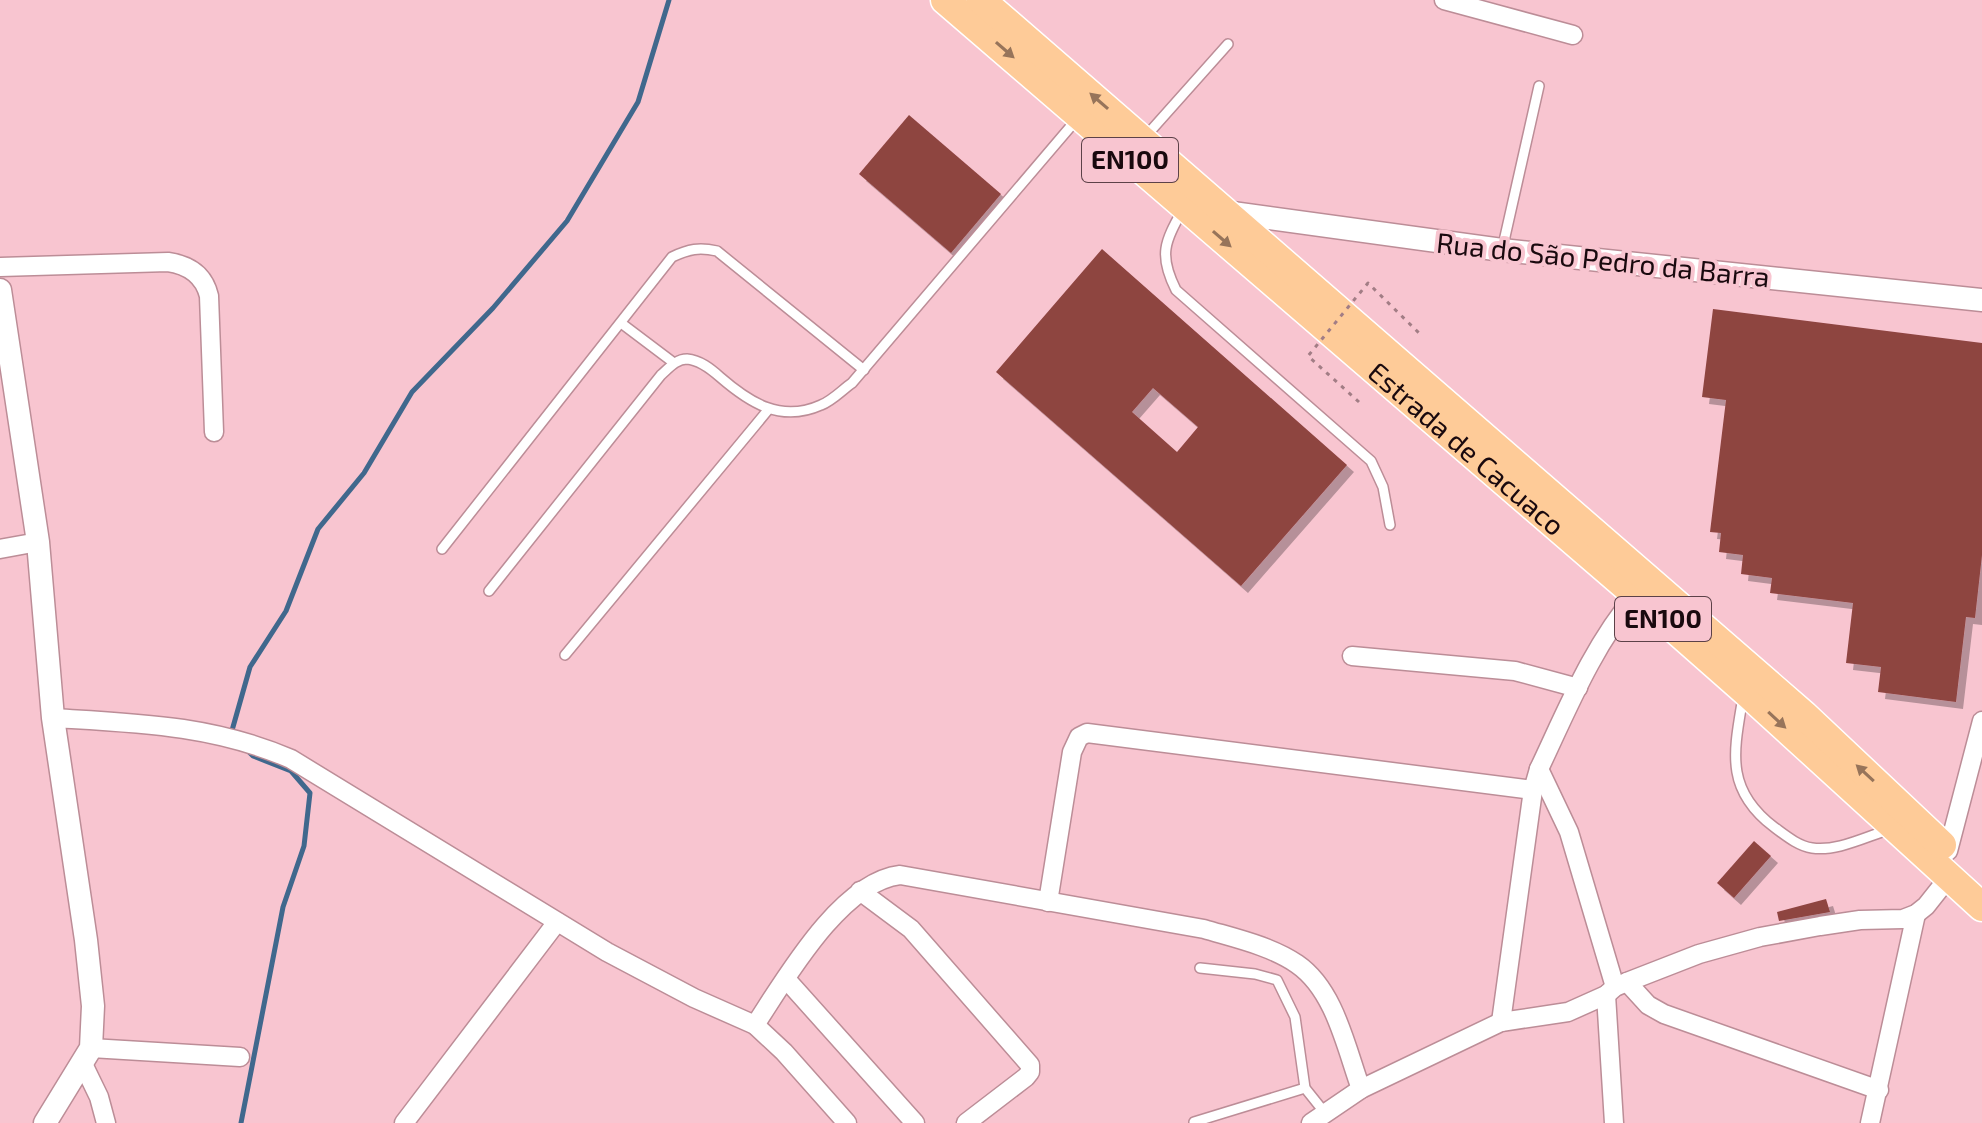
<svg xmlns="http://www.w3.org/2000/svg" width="1982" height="1123" viewBox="0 0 1982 1123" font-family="'Exo 2',sans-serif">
<defs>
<filter id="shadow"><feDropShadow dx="7" dy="7" stdDeviation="0" flood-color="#0004"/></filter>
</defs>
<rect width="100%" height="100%" fill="#f8c5d0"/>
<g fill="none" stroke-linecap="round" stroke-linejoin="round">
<g stroke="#40688d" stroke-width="5">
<path d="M 231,734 L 250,667 L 286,611 L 318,529 L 364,473 L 412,392 L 493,308 L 567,221 L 638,102 L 669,0"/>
<path d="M 241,1123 L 283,907 L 304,846 L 310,793 L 291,771 L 253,756 L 247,750"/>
</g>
</g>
<g fill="#8e4441" fill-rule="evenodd" filter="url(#shadow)">
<path d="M 909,115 L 1001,194 L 951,253 L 859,174 Z"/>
<path d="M 1102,249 L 1347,465 L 1241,586 L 996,372 ZM 1153,388 L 1198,427 L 1177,452 L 1132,412 Z"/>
<path d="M 1713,309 L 1982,343 L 1982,555 L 1975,618 L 1966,617 L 1956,702 L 1878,692 L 1881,667 L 1846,663 L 1853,603 L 1770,593 L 1772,578 L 1741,574 L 1743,555 L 1719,552 L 1721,533 L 1710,532 L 1726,400 L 1702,397 Z"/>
<path d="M 1754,841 L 1771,856 L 1734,898 L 1717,883 Z"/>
<path d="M 1826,899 L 1830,912 L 1779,921 L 1777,912 Z"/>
</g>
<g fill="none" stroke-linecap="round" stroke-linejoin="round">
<defs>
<g id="service">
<path d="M 1146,136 L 1228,44"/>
<path d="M 1183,209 C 1165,242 1158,254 1176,290 L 1371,461 L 1383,487 L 1390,525"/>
<path d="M 1502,250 L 1539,86"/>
<path d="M 621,323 L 674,363"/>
<path d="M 442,549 L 672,257 C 689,249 699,247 717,251 L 864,370"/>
<path d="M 489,591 L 661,375 C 669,368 676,359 687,359 C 700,360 711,369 720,377 C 750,403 781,423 821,405 C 832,401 842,390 852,383 L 1077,119"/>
<path d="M 565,655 L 768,410"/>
<path d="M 1743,697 C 1734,751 1724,789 1774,827 C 1785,835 1798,846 1812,848 C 1837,852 1867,836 1891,829"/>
<path d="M 1200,968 L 1255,974 L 1277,980 L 1295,1017 L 1305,1088 L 1325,1113"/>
<path d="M 1194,1122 L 1305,1088"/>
</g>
<g id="minor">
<path d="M 1444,0 L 1573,35"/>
<path d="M 0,267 L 168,262 C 189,265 204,275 209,296 L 214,432"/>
<path d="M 0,549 L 38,542"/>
<path d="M 1352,656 L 1515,671 L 1578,688"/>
<path d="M 53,718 C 136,723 213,725 291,759 L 607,952 L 694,998 L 755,1025 L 784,1052 L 847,1123"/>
<path d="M 1539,769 L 1569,832 L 1615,987"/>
<path d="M 1948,851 L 1982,721"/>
<path d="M 860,891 L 911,929 L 1030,1065 L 1030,1072 L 1026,1077 L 966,1123"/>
<path d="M 1048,902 L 1072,752 L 1079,737 L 1087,733 L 1533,790"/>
<path d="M 786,979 L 915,1123"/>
<path d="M 1627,982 L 1648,1005 L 1664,1014 L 1879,1090"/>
<path d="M 1606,995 L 1614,1123"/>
<path d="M 1501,1022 L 1533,790 L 1539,769 C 1567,710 1593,645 1636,595"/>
<path d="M 755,1025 C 786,978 841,882 900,875 L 1204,929 C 1234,938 1271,946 1297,964 C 1335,990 1346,1048 1361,1089"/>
<path d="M 91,1048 L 240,1057"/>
<path d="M 83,1064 L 99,1097 L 106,1123"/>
<path d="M 404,1123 L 557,922"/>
<path d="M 1311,1123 L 1361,1089 L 1501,1022 L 1568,1012 L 1606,995 L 1615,987 L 1627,982 L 1699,954 L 1760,937 L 1820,926 L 1860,920 L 1903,919 L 1916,914 L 1926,906 L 1949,877"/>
<path d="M 1870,1123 L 1916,914"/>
</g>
<g id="tertiary">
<path d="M 1225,212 L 1502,250 L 1982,300"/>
<path d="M 0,290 L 38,542 L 53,718 L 86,940 L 93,1006 L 91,1048 L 45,1123"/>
</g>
<g id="primary">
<path id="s1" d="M 945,0 L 1636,595 L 1744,690 L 1982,907"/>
<path d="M 981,0 L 1804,715 L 1942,845"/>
</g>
</defs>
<use href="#service" stroke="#bc8d97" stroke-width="12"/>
<use href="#minor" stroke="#bc8d97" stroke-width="21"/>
<use href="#tertiary" stroke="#bc8d97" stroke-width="25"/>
<use href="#primary" stroke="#fff" stroke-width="31"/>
<use href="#service" stroke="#fff" stroke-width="9"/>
<use href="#minor" stroke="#fff" stroke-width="18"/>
<use href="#tertiary" stroke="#fff" stroke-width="22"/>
<use href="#primary" stroke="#fecb98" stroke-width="28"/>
<path stroke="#a27d85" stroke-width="3" stroke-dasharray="4 6" stroke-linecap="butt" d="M 1359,402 L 1308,356 L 1368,283 L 1419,333"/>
</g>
<defs><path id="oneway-solid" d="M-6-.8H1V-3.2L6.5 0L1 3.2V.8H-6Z" transform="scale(2)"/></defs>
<g fill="#97745a">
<use href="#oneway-solid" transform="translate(1005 50) rotate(41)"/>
<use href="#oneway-solid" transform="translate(1099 101) rotate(-139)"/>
<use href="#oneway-solid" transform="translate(1222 239) rotate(41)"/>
<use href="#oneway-solid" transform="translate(1777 720) rotate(43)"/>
<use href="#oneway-solid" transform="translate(1865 773) rotate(-137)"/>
</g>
<g text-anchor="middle" stroke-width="8" stroke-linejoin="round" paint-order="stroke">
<g fill="#f8c5d0" stroke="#5c4148" stroke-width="2">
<rect x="1082" y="138" width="96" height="44" rx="6"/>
<rect x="1615" y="597" width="96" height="44" rx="6"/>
</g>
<g font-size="26" font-weight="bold" fill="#19090e">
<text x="1130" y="169">EN100</text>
<text x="1663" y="628">EN100</text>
</g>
<g font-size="28" fill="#19090e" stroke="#f8c5d0">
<text transform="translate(1603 260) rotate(6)" y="10">Rua do São Pedro da Barra</text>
<text dy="10" stroke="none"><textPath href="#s1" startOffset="688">Estrada de Cacuaco</textPath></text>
</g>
</g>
</svg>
